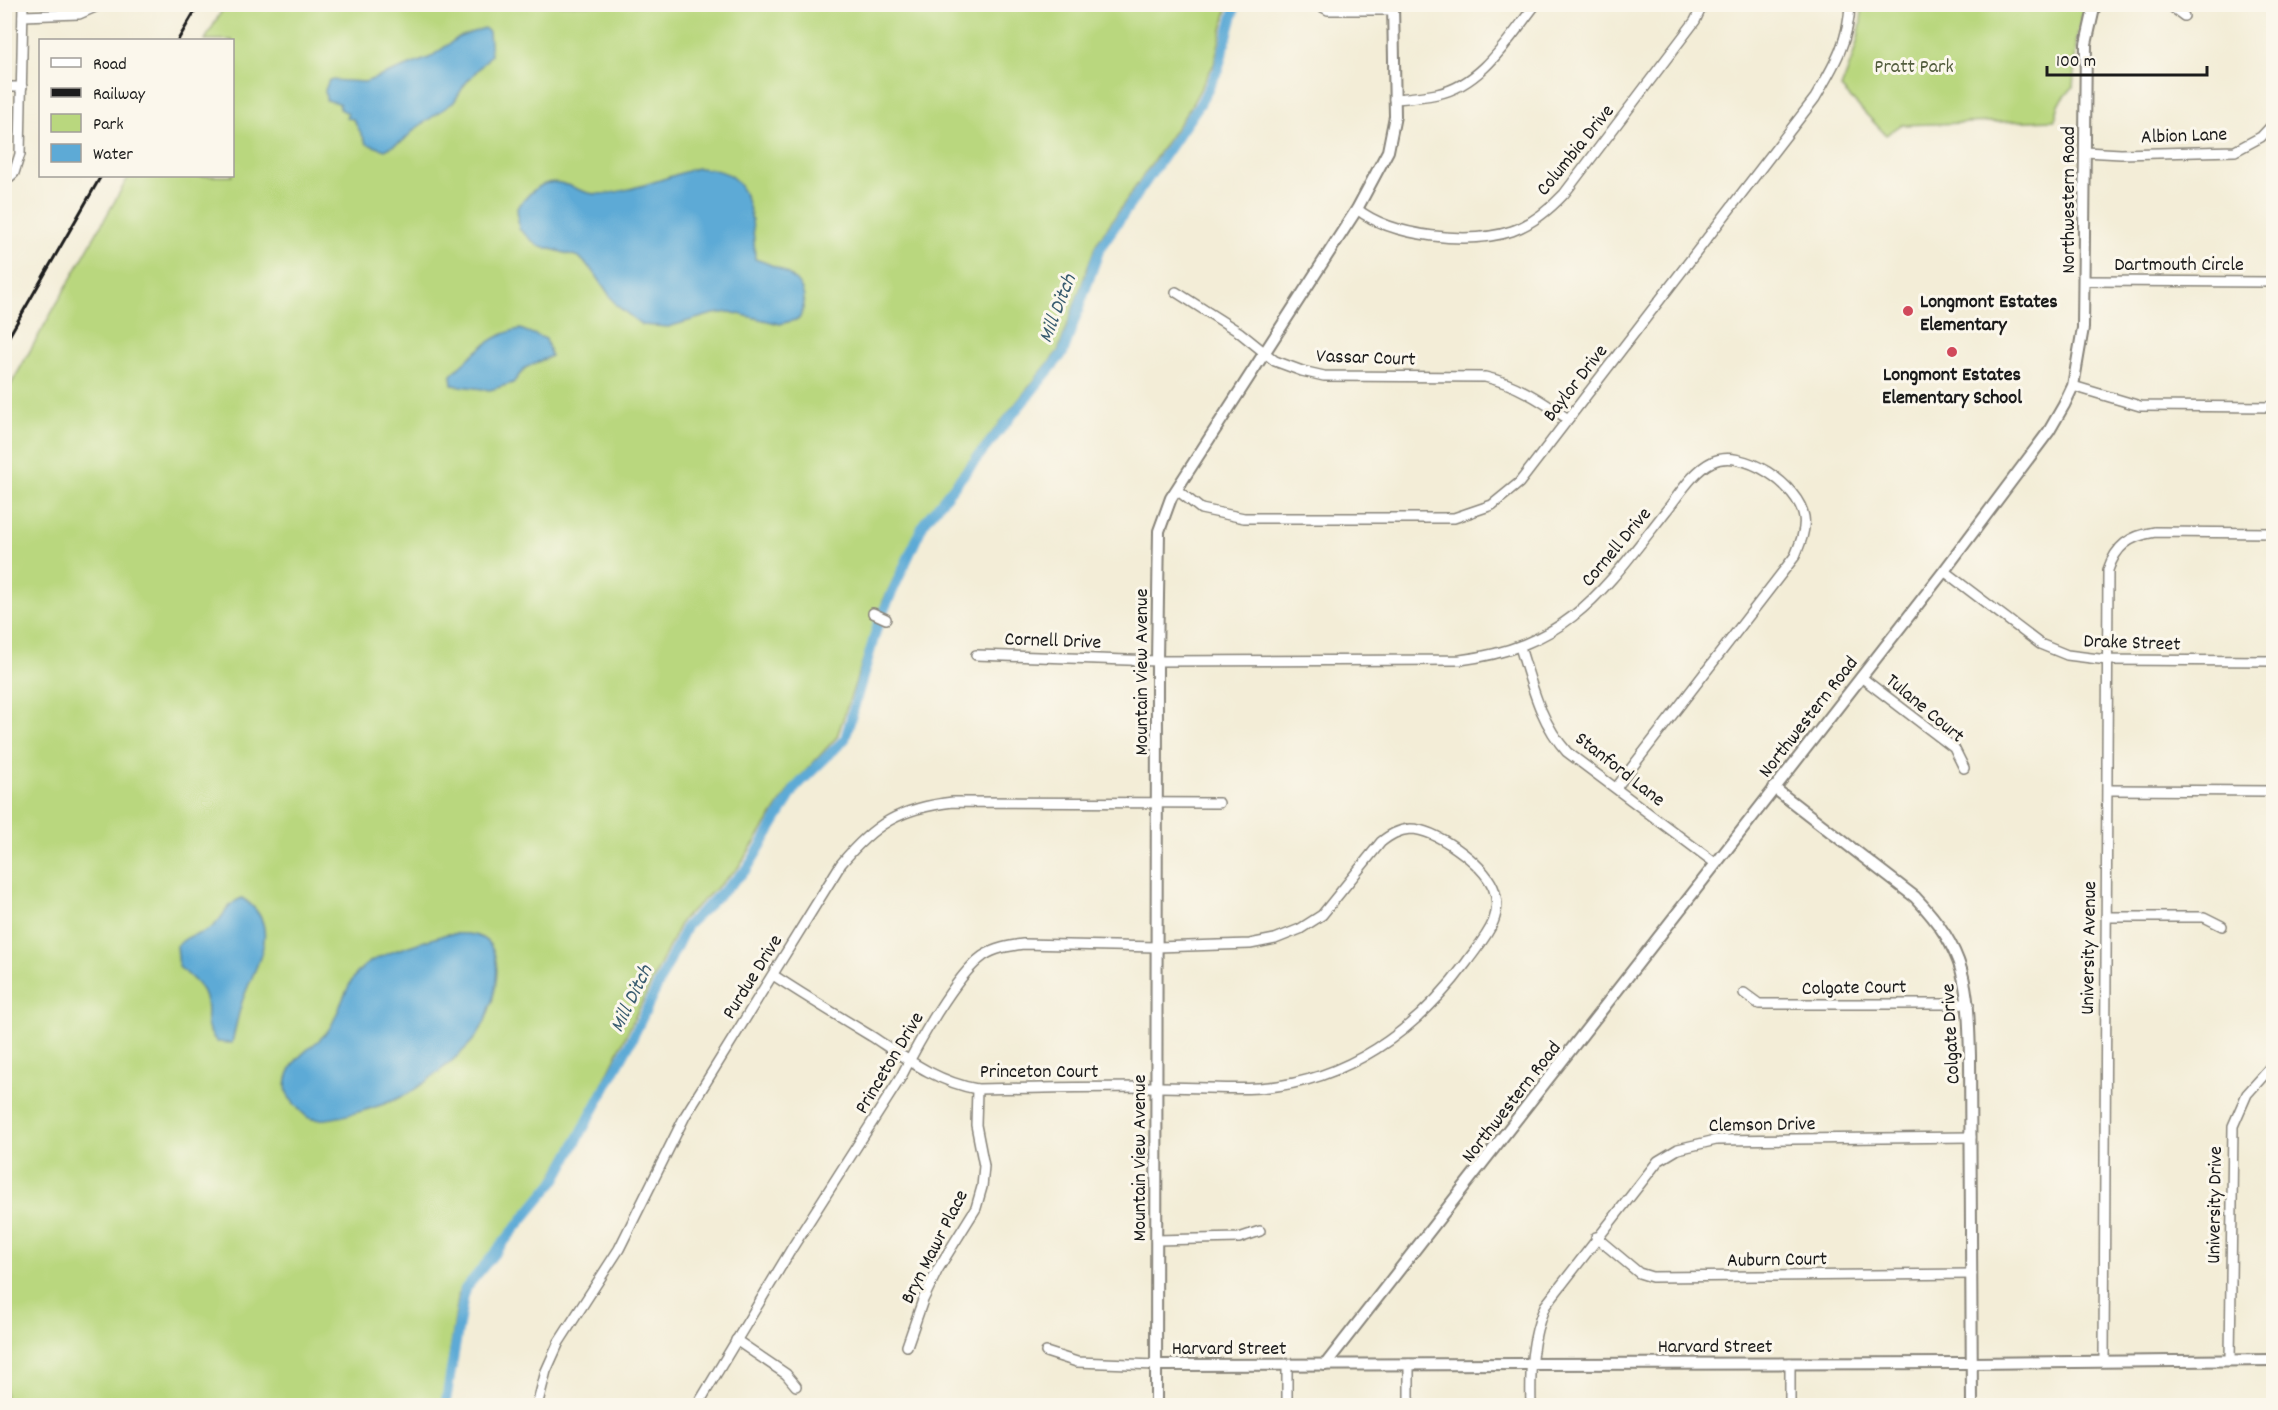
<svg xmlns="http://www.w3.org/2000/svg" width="2278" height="1410" viewBox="0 0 2278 1410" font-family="Dekko,sans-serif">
<rect width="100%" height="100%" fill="#fbf7ec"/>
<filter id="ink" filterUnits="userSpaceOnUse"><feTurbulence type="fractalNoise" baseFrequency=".0167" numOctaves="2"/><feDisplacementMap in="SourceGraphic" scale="12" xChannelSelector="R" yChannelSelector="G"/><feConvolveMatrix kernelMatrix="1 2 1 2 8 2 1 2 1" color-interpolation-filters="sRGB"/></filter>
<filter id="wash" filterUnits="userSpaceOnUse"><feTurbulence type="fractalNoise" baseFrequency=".008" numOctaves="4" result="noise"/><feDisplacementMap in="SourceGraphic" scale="24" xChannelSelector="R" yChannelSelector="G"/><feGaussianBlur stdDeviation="1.35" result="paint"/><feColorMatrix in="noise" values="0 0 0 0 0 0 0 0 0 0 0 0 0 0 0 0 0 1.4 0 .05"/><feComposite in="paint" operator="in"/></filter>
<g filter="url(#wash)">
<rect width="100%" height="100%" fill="#f3edd7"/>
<g fill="#b9d77e" stroke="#6a7a4d" stroke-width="1.5">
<path d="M 225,5 L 1228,5 L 1214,64 L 1190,108 L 1096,244 L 1058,351 L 923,518 L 883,601 L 837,737 L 790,788 L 738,868 L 682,920 L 588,1114 L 546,1187 L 459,1291 L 442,1405 L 5,1406 L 5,395 L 129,176 L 232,176 L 232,40 L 205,40 Z"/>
<path d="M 1862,5 L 2085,5 L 2077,37 L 2073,87 L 2059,104 L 2055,120 L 1901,125 L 1886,135 L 1841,88 C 1852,60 1862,35 1862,5 Z"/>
</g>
<g fill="#5daad6" stroke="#3c6379" stroke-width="1.5">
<path d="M 484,28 L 489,32 L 491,55 L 465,84 L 454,102 L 415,129 L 403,141 L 385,150 L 367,144 L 353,119 L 346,118 L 348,113 L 340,109 L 339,103 L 326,100 L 325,90 L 329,80 L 365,82 L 429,58 L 459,37 Z"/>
<path d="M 697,168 C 709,169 724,170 733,178 C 753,195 754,235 755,259 C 783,268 817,284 799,319 L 780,324 L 730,312 L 713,314 L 668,327 L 642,325 L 616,305 L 594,272 L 579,257 L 537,245 L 519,229 L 517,208 C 525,199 532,189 544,184 C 560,178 575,190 589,193 C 613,199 672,175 697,168 Z"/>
<path d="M 520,329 L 546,339 L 551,356 L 525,368 L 513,383 L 490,390 L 452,385 L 451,375 C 471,356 491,334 520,329 Z"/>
<path d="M 242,898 C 286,926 254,966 242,1002 C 238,1015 235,1030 232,1043 L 217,1042 C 198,1020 213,1014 203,992 C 199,983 187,974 179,967 L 177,946 C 191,931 199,937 211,928 C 224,919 225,904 242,898 Z"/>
<path d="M 447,934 C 459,934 471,932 482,938 C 511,954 491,1018 475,1038 C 461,1055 421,1088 401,1097 C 384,1105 325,1125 309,1118 C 303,1115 297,1107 293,1102 C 282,1092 286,1076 293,1065 C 302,1049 322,1043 331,1026 C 343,1004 347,976 370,962 C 390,950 424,942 447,934 Z"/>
</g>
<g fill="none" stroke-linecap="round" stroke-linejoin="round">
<g stroke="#5daad6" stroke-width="10">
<path d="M 884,610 L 924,523 L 1063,353 L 1100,248 L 1200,104 L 1218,70 L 1236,4"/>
<path d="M 445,1406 L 465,1289 L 556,1179 L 631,1041 L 687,925 L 747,869 L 796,787 L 845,739 L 878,624"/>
</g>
</g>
</g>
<g filter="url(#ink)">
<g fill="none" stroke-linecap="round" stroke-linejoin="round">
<defs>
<g id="minor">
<path d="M 1317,4 L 1328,10 L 1393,10"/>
<path d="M 2168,4 L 2184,16"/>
<path d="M 23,16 L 79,14 L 102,4"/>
<path d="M 4,87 L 22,87"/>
<path d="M 1394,99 C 1408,98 1423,97 1437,94 C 1482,85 1509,38 1536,4"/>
<path d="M 2085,152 L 2121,154 L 2235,151 L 2261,137 L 2274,123"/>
<path d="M 4,182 L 14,173 L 20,154 L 23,4"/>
<path d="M 1357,209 C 1392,237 1469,245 1512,231 C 1532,224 1549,210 1564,194 L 1695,21 L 1703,4"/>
<path d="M 2084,281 L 2274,282"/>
<path d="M 1176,292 L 1239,332 L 1275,361 L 1302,371 L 1324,376 L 1485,377 C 1517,384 1540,400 1568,419"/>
<path d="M 2073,386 L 2140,406 L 2274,407"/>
<path d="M 1177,490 L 1201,509 L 1244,518 L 1454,518 L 1492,505 L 1519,483 L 1815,98 C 1833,67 1849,42 1850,4"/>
<path d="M 1944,571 L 2040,644 L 2067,655 L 2107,660 L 2274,661"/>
<path d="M 873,613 L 886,619"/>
<path d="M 1520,647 C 1532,685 1540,722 1567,752 L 1715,863"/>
<path d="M 976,655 L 1157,661 L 1460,660 C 1569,646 1603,591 1666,511 C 1679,495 1693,471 1712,462 C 1742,447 1799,485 1804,517 C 1806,530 1800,544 1795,556 L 1616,788"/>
<path d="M 1861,677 L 1954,748 L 1964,768"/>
<path d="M 2108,790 L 2274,791"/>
<path d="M 2106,917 L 2204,917 L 2222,926"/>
<path d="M 1744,993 L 1759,1004 L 1969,1004"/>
<path d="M 1596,1237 L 1639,1273 L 1652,1277 L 1972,1274"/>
<path d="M 1156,1240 L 1239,1238 L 1260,1231"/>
<path d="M 736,1340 L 786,1374 L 796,1386"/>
<path d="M 907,1346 L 923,1300 L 938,1269 L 976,1208 L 982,1187 L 984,1166 L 976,1125 L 977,1089"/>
<path d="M 1046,1352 L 1077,1362 L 1156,1365"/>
<path d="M 2104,1360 L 2108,570 C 2116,546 2129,536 2155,532 L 2274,533"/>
<path d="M 2230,1360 L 2233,1126 L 2247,1094 L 2274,1064"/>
<path d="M 1790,1363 L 1790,1406"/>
<path d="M 1409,1364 L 1409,1406"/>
<path d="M 1287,1365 L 1287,1406"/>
<path d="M 537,1406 L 546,1371 L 559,1342 L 619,1249 L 685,1116 L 841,864 C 874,824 900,808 953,802 L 1219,803"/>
<path d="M 697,1406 L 792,1248 L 901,1077 C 917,1045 955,976 983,956 C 995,948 1009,946 1023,944 L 1157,947 L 1250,944 L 1275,939 L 1300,929 L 1322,915 L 1381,842 C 1390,835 1398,830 1410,829 C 1436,829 1482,863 1493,887 C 1506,917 1483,939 1466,963 C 1416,1031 1346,1082 1259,1088 C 1226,1090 1192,1087 1159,1087 C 1099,1087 1038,1088 977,1089 C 937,1082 905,1058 871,1036 C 838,1016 805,996 773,975"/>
<path d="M 1531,1406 C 1530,1370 1531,1339 1545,1306 L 1658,1161 L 1678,1149 L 1716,1140 L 1971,1137"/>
</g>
<g id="tertiary">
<path d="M 1774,788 L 1915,897 C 1967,952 1968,984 1970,1056 L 1972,1406"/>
<path d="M 1156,1365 L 1971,1363 L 2274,1360"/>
<path d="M 1325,1365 L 1944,571 L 2049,431 L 2064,405 L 2073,386 L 2083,328 L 2086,44 L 2095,4"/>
<path d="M 1156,1406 L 1157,661 L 1159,531 L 1171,498 L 1357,209 L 1388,151 L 1395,116 L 1393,4"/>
</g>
</defs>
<use href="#minor" stroke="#88847a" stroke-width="12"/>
<use href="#tertiary" stroke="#88847a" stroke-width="14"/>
<use href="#minor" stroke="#fff" stroke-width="9"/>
<use href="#tertiary" stroke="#fff" stroke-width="10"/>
<g stroke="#1c1c1c" stroke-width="3">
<path d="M 178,40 L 199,4"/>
<path d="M 4,345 L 101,176"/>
</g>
</g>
</g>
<g fill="#d1495b" stroke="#fbf7ec" stroke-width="2">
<circle cx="1908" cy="311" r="6"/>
<circle cx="1952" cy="352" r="6"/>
</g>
<g text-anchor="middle" stroke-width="6" stroke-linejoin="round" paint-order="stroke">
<g font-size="20" fill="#535d3e" stroke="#fbf7ec">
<text x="1914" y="72">Pratt Park</text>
</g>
<g font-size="20" fill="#1c1c1c" stroke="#fbf7ec">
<text transform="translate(2184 134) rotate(-2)" y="7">Albion Lane</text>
<text transform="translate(1574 149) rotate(-51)" y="7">Columbia Drive</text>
<text transform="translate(2067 200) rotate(-90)" y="7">Northwestern Road</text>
<text x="2179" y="270">Dartmouth Circle</text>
<text transform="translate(1366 356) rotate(2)" y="7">Vassar Court</text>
<text transform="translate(1574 382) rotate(-52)" y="7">Baylor Drive</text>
<text transform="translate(1615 546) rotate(-50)" y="7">Cornell Drive</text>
<text transform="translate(1053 639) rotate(2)" y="7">Cornell Drive</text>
<text transform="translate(2132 641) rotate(2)" y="7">Drake Street</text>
<text transform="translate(1140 672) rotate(-90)" y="7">Mountain View Avenue</text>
<text transform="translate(1926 707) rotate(40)" y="7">Tulane Court</text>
<text transform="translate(1807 716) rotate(-52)" y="7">Northwestern Road</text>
<text transform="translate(1621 768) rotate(38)" y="7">Stanford Lane</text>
<text transform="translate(2087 948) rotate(-89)" y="7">University Avenue</text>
<text transform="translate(751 976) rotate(-58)" y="7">Purdue Drive</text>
<text transform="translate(1854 986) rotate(-1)" y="7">Colgate Court</text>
<text transform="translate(1949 1034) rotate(-93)" y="7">Colgate Drive</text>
<text transform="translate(888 1062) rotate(-59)" y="7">Princeton Drive</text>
<text x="1039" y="1077">Princeton Court</text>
<text transform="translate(1510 1101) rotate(-52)" y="7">Northwestern Road</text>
<text transform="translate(1762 1123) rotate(-1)" y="7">Clemson Drive</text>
<text transform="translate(1138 1158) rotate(-90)" y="7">Mountain View Avenue</text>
<text transform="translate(2213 1205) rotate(-89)" y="7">University Drive</text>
<text transform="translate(933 1246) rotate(-63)" y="7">Bryn Mawr Place</text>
<text transform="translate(1777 1258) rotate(-1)" y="7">Auburn Court</text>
<text x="1715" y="1352">Harvard Street</text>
<text x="1229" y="1354">Harvard Street</text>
</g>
<g font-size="20" font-weight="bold" fill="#1c1c1c" stroke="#fbf7ec" text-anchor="start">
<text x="1920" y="307">Longmont Estates<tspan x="1920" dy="23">Elementary</tspan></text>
<text x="1952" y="380" text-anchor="middle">Longmont Estates<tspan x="1952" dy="23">Elementary School</tspan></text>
</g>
<g font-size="21" font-style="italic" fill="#395c70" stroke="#fbf7ec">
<text transform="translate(1056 308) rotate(-69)" y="7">Mill Ditch</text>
<text transform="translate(630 998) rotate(-64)" y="7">Mill Ditch</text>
</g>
</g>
<rect width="2278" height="1410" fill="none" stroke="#fbf7ec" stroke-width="24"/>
<rect x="39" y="39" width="195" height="138" fill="#fbf7ec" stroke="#a29f99" stroke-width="1.5"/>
<rect x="51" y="58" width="30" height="9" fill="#ffffff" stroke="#a29f99" stroke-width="1.5"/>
<text x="93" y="69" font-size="18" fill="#1c1c1c">Road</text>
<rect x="51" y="88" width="30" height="9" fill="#1c1c1c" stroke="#a29f99" stroke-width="1.5"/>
<text x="93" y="99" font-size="18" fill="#1c1c1c">Railway</text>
<rect x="51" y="114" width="30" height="18" fill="#b9d77e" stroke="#a29f99" stroke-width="1.5"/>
<text x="93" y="129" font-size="18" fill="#1c1c1c">Park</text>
<rect x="51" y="144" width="30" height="18" fill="#5daad6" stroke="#a29f99" stroke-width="1.5"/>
<text x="93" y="159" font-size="18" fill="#1c1c1c">Water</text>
<path d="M2047 66v9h160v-9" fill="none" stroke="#1c1c1c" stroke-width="3"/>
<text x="2056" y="66" font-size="18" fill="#1c1c1c" stroke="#fbf7ec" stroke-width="4.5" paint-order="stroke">100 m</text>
</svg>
